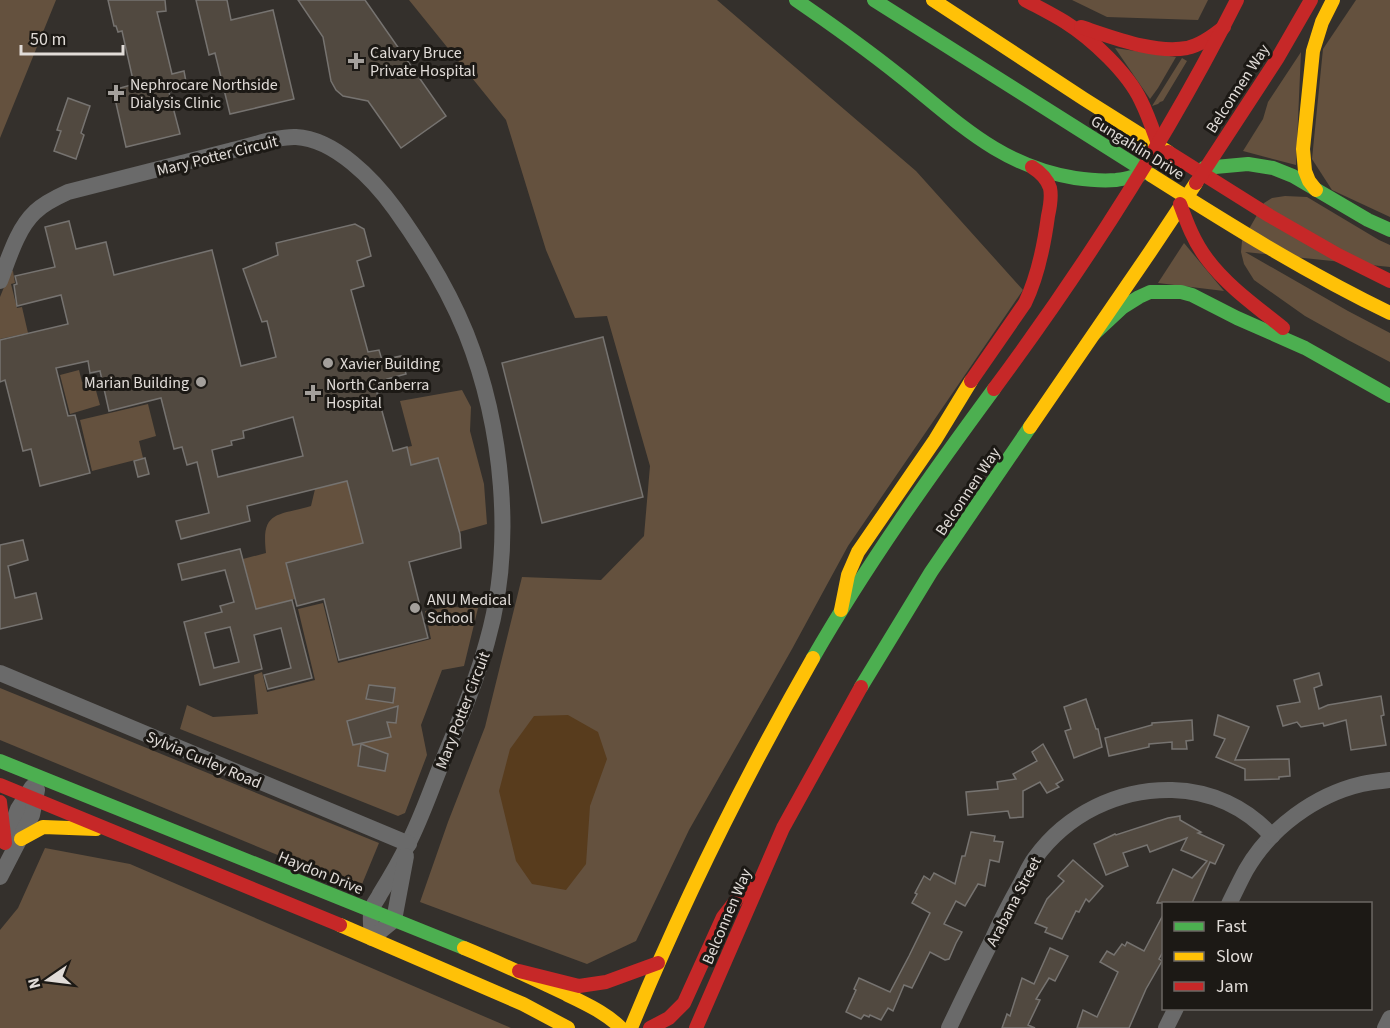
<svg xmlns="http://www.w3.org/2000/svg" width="1390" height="1028" viewBox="0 0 1390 1028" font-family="'Source Sans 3',sans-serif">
<rect width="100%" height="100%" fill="#34302c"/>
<g fill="#64513e">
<path d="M 0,0 L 56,0 L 0,138 Z"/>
<path d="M 409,0 L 717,0 L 916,171 L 1023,290 L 848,546 L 792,649 L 689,830 L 636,941 L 587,964 L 420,902 L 448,822 L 485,727 L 522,577 L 601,580 L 644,536 L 650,466 L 607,316 L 575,318 L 546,250 L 506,120 Z"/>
<path d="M 1072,0 L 1208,0 L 1198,20 L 1107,17 Z"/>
<path d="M 1356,0 L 1390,0 L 1390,217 L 1332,190 L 1312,159 L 1323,49 Z"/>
<path d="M 1115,48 L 1176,57 L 1158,88 L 1150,99 Z"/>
<path d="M 1301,52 L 1296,165 L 1243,151 L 1263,119 L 1268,102 Z"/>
<path d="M 1182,58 L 1187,61 L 1163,101 L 1160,102 L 1158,104 L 1152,106 Z"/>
<path d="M 1285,196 L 1307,197 L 1379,240 L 1390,245 L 1390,267 L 1245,252 L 1348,311 L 1390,333 L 1390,362 L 1348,340 L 1305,316 L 1254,280 L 1244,264 L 1241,252 L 1242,241 L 1264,203 L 1272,198 Z"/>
<path d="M 1184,243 L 1224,291 L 1158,283 Z"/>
<path d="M 11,270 L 13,271 L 15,283 L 11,284 L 17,308 L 22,307 L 28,333 L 0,339 L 0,297 Z"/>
<path d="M 79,370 L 82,382 L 93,380 L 100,405 L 70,414 L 60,375 Z"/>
<path d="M 462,390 L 471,407 L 470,431 L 484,484 L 487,524 L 459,532 L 438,458 L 411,465 L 407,447 L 412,446 L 400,401 Z"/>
<path d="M 148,404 L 156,436 L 139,441 L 143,458 L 92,471 L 80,420 Z"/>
<path d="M 347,481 L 369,566 L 286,563 L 295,599 L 256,609 L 243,559 L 266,553 C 261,511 276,516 311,506 L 315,489 Z"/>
<path d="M 323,603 L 338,663 L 431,639 L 425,611 L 449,607 L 478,608 L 464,666 L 442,670 L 421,725 L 427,755 L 405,813 L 398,816 L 180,729 L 187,705 L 213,717 L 258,714 L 254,675 L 262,672 L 267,692 L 315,680 L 298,609 Z"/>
<path d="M 0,688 L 379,843 L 360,889 L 0,740 Z"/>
<path d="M 45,848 L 130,864 L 511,1028 L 0,1028 L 0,930 L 18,908 Z"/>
</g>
<path fill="#583c1d" d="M 568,715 L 598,732 L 607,759 L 590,806 L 586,864 L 566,890 L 532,884 L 516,861 L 499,791 L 510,749 L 534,716 Z"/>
<g fill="#514940" stroke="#767370" stroke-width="1.5" fill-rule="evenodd">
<path d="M 108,0 L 165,0 L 166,11 L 157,12 L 172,74 L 184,71 L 187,87 L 169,92 L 180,134 L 126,147 L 113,90 L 131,85 L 130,82 L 133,80 L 122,31 L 118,32 L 116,26 L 114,26 Z"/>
<path d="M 196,0 L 227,0 L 231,20 L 273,10 L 294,99 L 230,114 L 215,53 L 209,55 Z"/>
<path d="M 298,0 L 365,0 L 446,116 L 401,148 L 368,101 L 343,96 L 336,90 L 331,81 L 323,37 Z"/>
<path d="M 68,98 L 90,106 L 81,133 L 84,135 L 76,159 L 54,151 L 61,131 L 57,130 Z"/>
<path d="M 69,221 L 76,249 L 106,242 L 114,275 L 212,250 L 241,366 L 276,357 L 267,321 L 262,322 L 243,269 L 278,255 L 276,243 L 355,224 L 364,229 L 371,256 L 357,261 L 364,286 L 351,290 L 368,352 L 379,350 L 382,360 L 401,356 L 406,374 L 387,379 L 389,390 L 377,393 L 393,451 L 407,447 L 411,465 L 438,458 L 460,534 L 461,548 L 409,562 L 428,638 L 339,660 L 324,599 L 297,606 L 286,563 L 363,543 L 347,481 L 247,506 L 250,521 L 181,539 L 176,521 L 209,513 L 197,462 L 187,465 L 182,447 L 174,449 L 161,398 L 109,411 L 100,371 L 90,373 L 88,361 L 56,368 L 68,416 L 75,415 L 90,473 L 40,486 L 31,449 L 23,451 L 5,380 L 0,382 L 0,340 L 68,324 L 61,295 L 17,306 L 14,285 L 17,284 L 15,276 L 55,267 L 45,227 ZM 293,417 L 303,456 L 218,477 L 212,450 L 232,445 L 231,441 L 244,438 L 243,431 Z"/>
<path d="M 603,337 L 643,497 L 542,523 L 502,363 Z"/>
<path d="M 145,458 L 149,474 L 138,477 L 134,461 Z"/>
<path d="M 23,540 L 28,560 L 8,566 L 15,598 L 36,593 L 42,619 L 0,629 L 0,545 Z"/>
<path d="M 240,549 L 256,609 L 292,600 L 312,678 L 268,689 L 264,675 L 291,668 L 281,628 L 254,635 L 262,669 L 200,685 L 184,622 L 222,612 L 220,606 L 234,602 L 225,570 L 182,580 L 178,564 ZM 230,627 L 239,662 L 214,668 L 205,633 Z"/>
<path d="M 1319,673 L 1322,685 L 1314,688 L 1319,709 L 1328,705 L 1381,696 L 1384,715 L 1381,716 L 1386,745 L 1351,750 L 1346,720 L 1324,726 L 1323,723 L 1301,727 L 1297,722 L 1283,726 L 1277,706 L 1300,702 L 1294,680 Z"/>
<path d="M 369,685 L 395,688 L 393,703 L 366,699 Z"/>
<path d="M 1086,699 L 1096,729 L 1098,729 L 1102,747 L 1074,758 L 1065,731 L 1071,729 L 1064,707 Z"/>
<path d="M 398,706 L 396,723 L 387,722 L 391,737 L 353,745 L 347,721 Z"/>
<path d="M 1218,715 L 1249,727 L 1235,760 L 1289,759 L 1290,776 L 1279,777 L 1279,779 L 1245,780 L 1245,769 L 1216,757 L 1225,739 L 1214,735 Z"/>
<path d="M 1192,720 L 1193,740 L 1186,741 L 1187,749 L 1172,749 L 1172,742 L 1149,744 L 1149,747 L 1109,756 L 1105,738 L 1152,725 L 1152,723 Z"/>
<path d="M 361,744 L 388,754 L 385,771 L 358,766 Z"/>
<path d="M 1043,744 L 1063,780 L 1056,784 L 1059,787 L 1047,793 L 1040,782 L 1023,791 L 1023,817 L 1010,818 L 1008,811 L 968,815 L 966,792 L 998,789 L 997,782 L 1016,779 L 1013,774 L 1037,761 L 1032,752 Z"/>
<path d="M 1180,816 L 1180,820 L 1201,832 L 1198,833 L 1224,845 L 1215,864 L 1210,862 L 1192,903 L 1157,903 L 1173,869 L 1192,878 L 1207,861 L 1181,850 L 1187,838 L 1150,852 L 1147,845 L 1123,853 L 1128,866 L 1106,875 L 1094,844 L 1115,834 L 1116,835 L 1168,818 Z"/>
<path d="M 971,832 L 995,836 L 994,841 L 1003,842 L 999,862 L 990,860 L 985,886 L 978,884 L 965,906 L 956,901 L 944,924 L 962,932 L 956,943 L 949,959 L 945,960 L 930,952 L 912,988 L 904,985 L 893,1011 L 888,1008 L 881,1020 L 870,1015 L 869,1017 L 864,1015 L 861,1019 L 846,1012 L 856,990 L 854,989 L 859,978 L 890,992 L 909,956 L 930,913 L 912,903 L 917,894 L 915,893 L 924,876 L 930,880 L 934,873 L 955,884 L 962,856 L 965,856 Z"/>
<path d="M 1073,860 L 1103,886 L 1089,902 L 1086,899 L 1079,912 L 1076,911 L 1062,939 L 1045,932 L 1047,928 L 1035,923 L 1047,899 L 1064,881 L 1058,876 Z"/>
<path d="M 1164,913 L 1164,950 L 1159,959 L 1162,961 L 1146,989 L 1129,1028 L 1077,1028 L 1083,1010 L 1097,1017 L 1118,972 L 1100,962 L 1107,951 L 1114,955 L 1122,944 L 1125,946 L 1127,942 L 1144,951 Z"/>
<path d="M 1050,948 L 1068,956 L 1055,981 L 1049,978 L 1036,999 L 1040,1000 L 1028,1025 L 1035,1028 L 1002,1028 L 1007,1014 L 1010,1016 L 1022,978 L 1034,984 Z"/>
</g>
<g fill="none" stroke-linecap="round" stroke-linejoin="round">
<g stroke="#6a6a6a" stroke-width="16">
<path d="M 0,281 C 9,258 17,229 35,212 C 44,203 57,197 68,192 C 122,178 176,165 229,151 C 248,147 277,136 296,137 C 335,139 374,180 395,209 C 423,248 448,289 466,333 C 503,426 515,545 487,642 C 475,686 456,728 439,770 C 429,795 420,821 408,844 C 400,861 390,878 380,894 C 378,899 373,904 372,909 C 369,917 372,929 372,938"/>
<path d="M 0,673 L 409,844"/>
<path d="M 6,842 L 18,809 L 32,787"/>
<path d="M 0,877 L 32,815 L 37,790"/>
<path d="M 1229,904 C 1235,892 1240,881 1246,870 C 1270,828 1315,795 1362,784 C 1371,782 1381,781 1390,780"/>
<path d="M 372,938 L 394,920 L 406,856"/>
<path d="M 949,1028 C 963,998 978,968 993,938 C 1001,920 1010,903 1020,885 C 1025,876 1029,866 1035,858 C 1067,814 1118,789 1172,790 C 1211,791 1246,807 1272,836"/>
<path d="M 1166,1028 L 1176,1008"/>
<path d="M 1385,1028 L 1390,1018"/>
</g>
<g stroke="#4caf50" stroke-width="14">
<path d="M 796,0 C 831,24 866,49 900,76 C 957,121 999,166 1075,178 C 1089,180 1103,181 1116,180 C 1124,179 1131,177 1139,176"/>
<path d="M 874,0 L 1151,175"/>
<path d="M 1204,168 L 1248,164 L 1273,168 L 1293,176 L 1368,220 L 1390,230"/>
<path d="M 1094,334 L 1123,307 L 1139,297 L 1150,292 L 1181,292 L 1192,295 L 1237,318 L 1305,348 L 1390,396"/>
<path d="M 813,658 C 867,564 930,476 994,389"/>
<path d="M 861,687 L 931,572 L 1030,427"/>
<path d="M 0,761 L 464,948"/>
</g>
<g stroke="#ffc107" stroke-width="14">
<path d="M 933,0 L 1084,99 L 1168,152"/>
<path d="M 1151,175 C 1230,225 1307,273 1390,313"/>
<path d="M 1316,190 L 1309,181 L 1305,171 L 1303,149 L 1313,51 L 1322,22 L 1333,0"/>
<path d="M 1030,427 L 1150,252 L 1196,183"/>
<path d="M 841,610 L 848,575 L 858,552 L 935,440 L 971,381"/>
<path d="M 21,839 L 43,827 L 96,829"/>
<path d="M 340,925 L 523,1004 L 568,1028"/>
<path d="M 464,948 C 498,962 532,978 566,994 C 585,1004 605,1012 621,1028"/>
<path d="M 631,1028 C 683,901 745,777 813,658"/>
</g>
<g stroke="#c62828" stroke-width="14">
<path d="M 1025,0 C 1038,7 1052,14 1065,22 C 1092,39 1128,73 1141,101 C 1148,115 1153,130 1158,144"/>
<path d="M 1081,27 C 1112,37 1154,54 1187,48 C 1201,45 1213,36 1224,27"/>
<path d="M 1168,152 L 1270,216 L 1338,255 L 1390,281"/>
<path d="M 1196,183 L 1277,59 L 1311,0"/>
<path d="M 1180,204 C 1187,223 1194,242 1207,259 C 1227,286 1257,307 1283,328"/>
<path d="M 971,381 L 1025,303 C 1038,276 1044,246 1048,216 C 1050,207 1052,197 1050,188 C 1047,178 1040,172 1032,167"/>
<path d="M 994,389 C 1085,266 1168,137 1237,0"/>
<path d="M 0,785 L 340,925"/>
<path d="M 0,802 L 5,843"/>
<path d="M 519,971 L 579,986 L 606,982 L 658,963"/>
<path d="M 650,1028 L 669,1018 L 684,1003 L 723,917 L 747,886"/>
<path d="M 696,1028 L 783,828 L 861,687"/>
</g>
</g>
<g fill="#a4a09c" stroke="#1c1915" stroke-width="2">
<path d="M353 52h6v6h6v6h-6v6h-6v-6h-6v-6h6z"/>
<path d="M113 84h6v6h6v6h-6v6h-6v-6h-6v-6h6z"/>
<circle cx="328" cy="363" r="6"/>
<circle cx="201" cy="382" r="6"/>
<path d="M310 384h6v6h6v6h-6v6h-6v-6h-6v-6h6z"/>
<circle cx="415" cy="608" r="6"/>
</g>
<g text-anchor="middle" stroke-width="6" stroke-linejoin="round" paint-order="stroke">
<g font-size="16" fill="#e1dcd8" stroke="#1c1915" text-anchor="start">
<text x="370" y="58">Calvary Bruce<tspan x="370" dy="18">Private Hospital</tspan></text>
<text x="130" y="90">Nephrocare Northside<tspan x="130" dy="18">Dialysis Clinic</tspan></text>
<text x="340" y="369">Xavier Building</text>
<text x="189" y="388" text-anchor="end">Marian Building</text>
<text x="326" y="390">North Canberra<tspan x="326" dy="18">Hospital</tspan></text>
<text x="427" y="605">ANU Medical<tspan x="427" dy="18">School</tspan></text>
</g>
<g font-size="16" fill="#e1dcd8" stroke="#1c1915">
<text transform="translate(1237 88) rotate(-57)" y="6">Belconnen Way</text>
<text transform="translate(1138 147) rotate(32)" y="6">Gungahlin Drive</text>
<text transform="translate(217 155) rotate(-14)" y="6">Mary Potter Circuit</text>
<text transform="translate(967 491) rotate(-56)" y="6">Belconnen Way</text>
<text transform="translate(462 710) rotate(-69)" y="6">Mary Potter Circuit</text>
<text transform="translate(204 759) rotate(23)" y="6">Sylvia Curley Road</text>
<text transform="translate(321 872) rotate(22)" y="6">Haydon Drive</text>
<text transform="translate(1013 901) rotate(-62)" y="6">Arabana Street</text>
<text transform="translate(726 916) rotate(-67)" y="6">Belconnen Way</text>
</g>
</g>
<rect x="1162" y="902" width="210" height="108" fill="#1c1915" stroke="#6b6763" stroke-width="1.5"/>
<rect x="1174" y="922" width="30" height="9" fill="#4caf50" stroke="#6b6763" stroke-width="1.5"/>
<text x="1216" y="932" font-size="18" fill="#e1dcd8">Fast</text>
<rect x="1174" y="952" width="30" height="9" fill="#ffc107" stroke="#6b6763" stroke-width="1.5"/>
<text x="1216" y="962" font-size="18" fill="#e1dcd8">Slow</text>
<rect x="1174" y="982" width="30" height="9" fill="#c62828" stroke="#6b6763" stroke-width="1.5"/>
<text x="1216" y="992" font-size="18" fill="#e1dcd8">Jam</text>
<g transform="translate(48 980) rotate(256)" stroke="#1c1915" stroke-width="4.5" paint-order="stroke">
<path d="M0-4.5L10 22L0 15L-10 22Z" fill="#e1dcd8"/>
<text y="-9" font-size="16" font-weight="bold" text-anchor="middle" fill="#e1dcd8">N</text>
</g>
<path d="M21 45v9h102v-9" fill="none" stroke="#e1dcd8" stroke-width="3"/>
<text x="30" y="45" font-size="18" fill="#e1dcd8" stroke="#1c1915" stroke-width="4.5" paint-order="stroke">50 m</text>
</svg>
